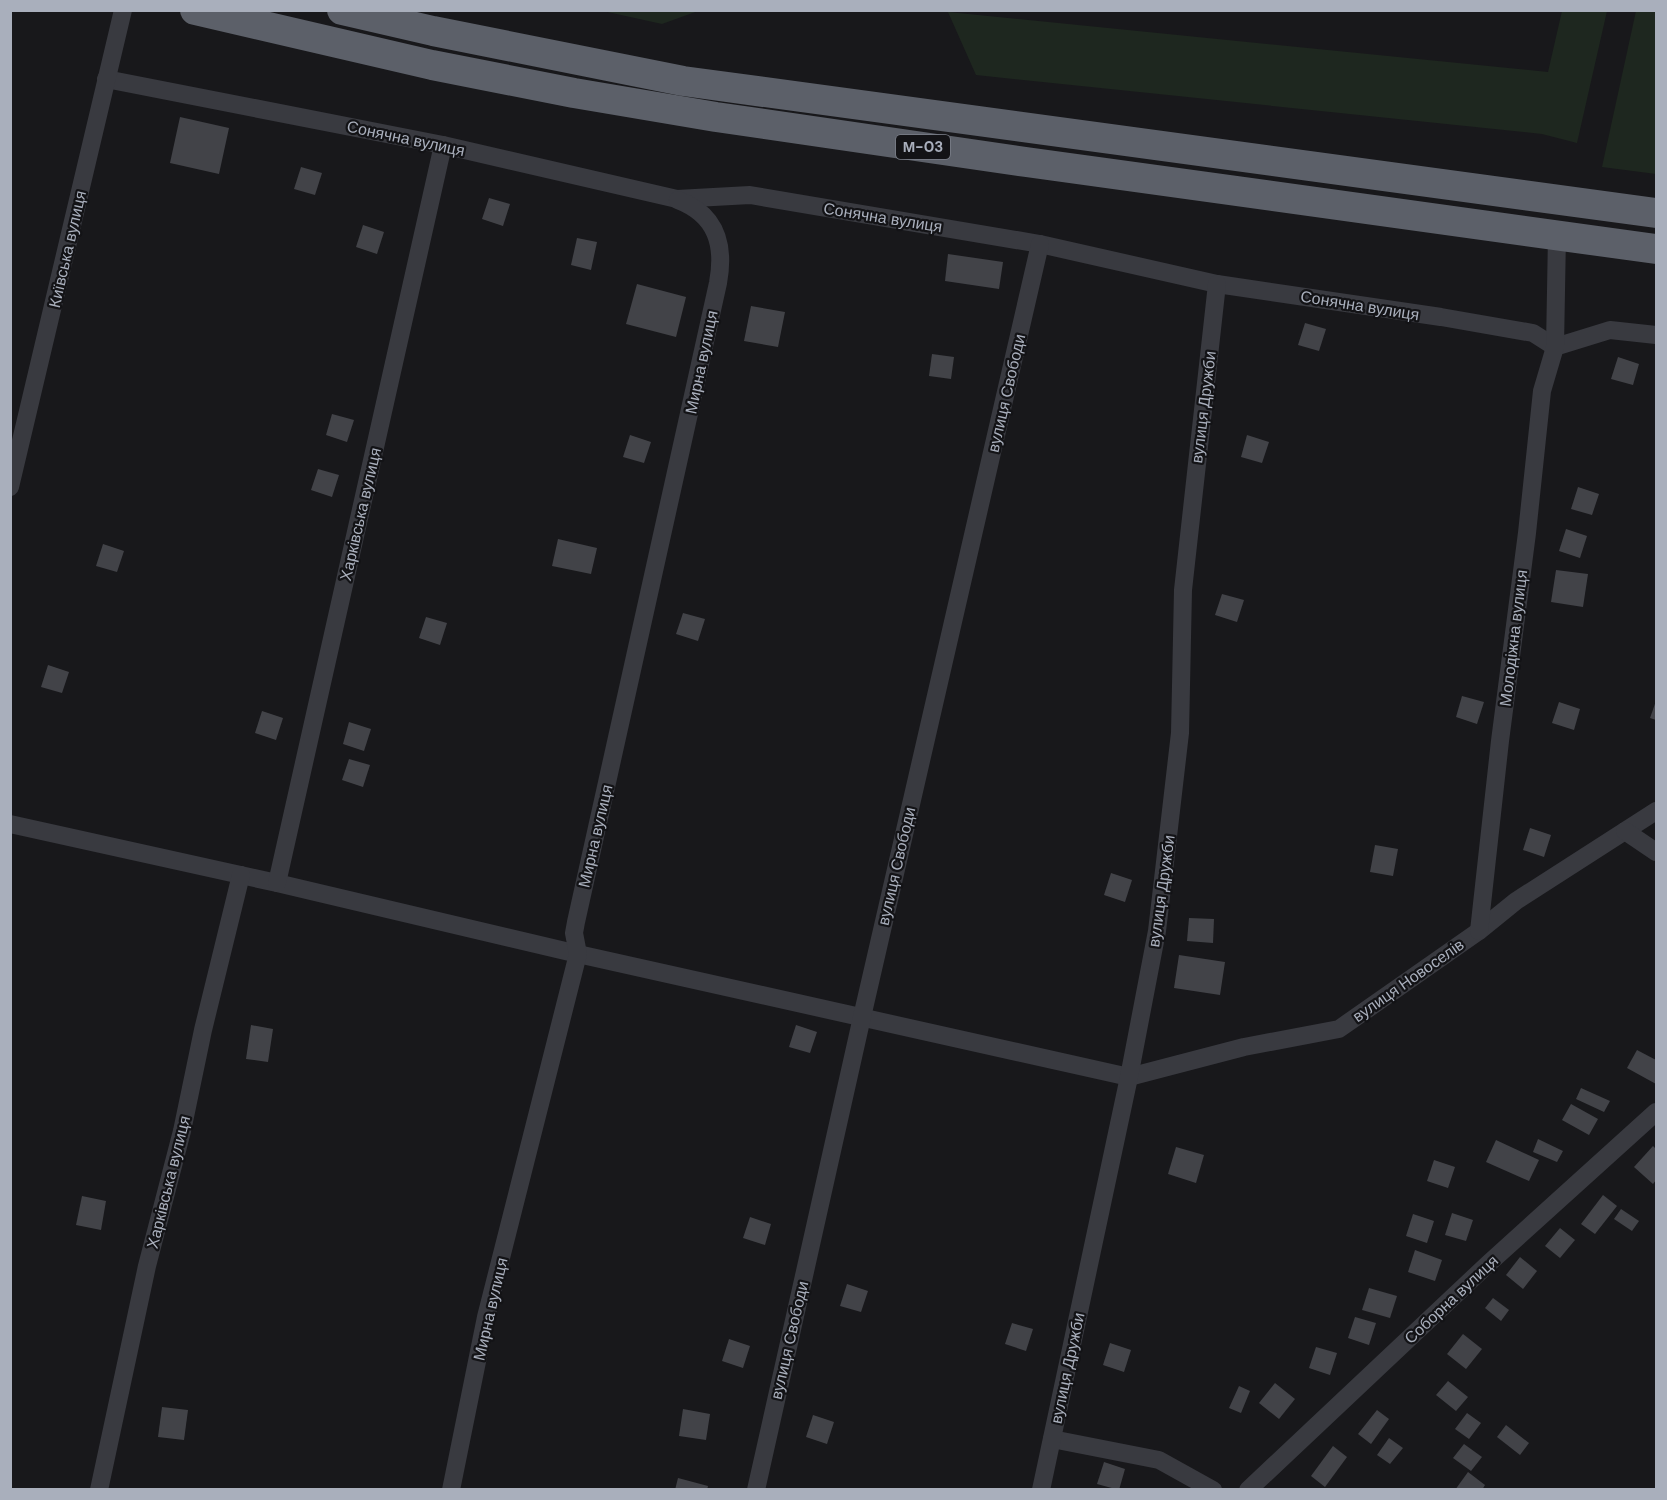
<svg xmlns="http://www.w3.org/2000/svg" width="1667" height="1500" viewBox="0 0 1667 1500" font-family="'DM Sans',sans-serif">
<rect width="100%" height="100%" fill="#18181b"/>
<g fill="#1e271f">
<path d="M 603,11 L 698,10 L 698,11 L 662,24 Z"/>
<path d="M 1562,11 L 1607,11 L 1577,143 L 1542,134 L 976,75 L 948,12 L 1548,72 Z"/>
<path d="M 1636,11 L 1656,11 L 1656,174 L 1602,167 Z"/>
</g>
<g fill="#424348">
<path d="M 180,117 L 229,128 L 219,174 L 170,163 Z"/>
<path d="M 301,167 L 322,173 L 315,195 L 294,189 Z"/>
<path d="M 489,198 L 510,204 L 503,226 L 482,219 Z"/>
<path d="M 363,225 L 384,232 L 377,254 L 356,247 Z"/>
<path d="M 577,238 L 597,242 L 591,270 L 571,265 Z"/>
<path d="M 948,254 L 1003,262 L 999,289 L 945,281 Z"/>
<path d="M 637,284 L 686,297 L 676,337 L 626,324 Z"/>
<path d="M 751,306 L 785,312 L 778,347 L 744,341 Z"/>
<path d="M 1305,323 L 1326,329 L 1319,351 L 1298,345 Z"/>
<path d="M 932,354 L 954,357 L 951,379 L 929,376 Z"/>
<path d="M 1618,357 L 1639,364 L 1633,385 L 1611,379 Z"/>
<path d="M 332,414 L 354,420 L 347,442 L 326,435 Z"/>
<path d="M 630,435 L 651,442 L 644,463 L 623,457 Z"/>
<path d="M 1247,435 L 1269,442 L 1262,463 L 1241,457 Z"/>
<path d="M 318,469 L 339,475 L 332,497 L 311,490 Z"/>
<path d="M 1578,487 L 1599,494 L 1592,515 L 1571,509 Z"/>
<path d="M 1566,529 L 1587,536 L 1580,558 L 1559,551 Z"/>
<path d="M 558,539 L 597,548 L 591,574 L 552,566 Z"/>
<path d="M 103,544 L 124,551 L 117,572 L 96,566 Z"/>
<path d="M 1556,570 L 1588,574 L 1583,607 L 1551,602 Z"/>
<path d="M 1222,594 L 1244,600 L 1237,622 L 1215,615 Z"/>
<path d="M 683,613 L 705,619 L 698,641 L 676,634 Z"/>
<path d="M 426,617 L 447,623 L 440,645 L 419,638 Z"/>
<path d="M 48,665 L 69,672 L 62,693 L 41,687 Z"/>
<path d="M 1462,696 L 1484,702 L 1477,724 L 1456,717 Z"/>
<path d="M 1656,701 L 1656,720 L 1650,718 Z"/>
<path d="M 1559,702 L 1580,709 L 1574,730 L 1552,723 Z"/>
<path d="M 262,711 L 283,718 L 276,740 L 255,733 Z"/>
<path d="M 349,722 L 371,729 L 364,751 L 343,744 Z"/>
<path d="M 349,759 L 370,765 L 363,787 L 342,780 Z"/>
<path d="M 1530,828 L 1551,835 L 1544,857 L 1523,850 Z"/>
<path d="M 1375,845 L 1398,849 L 1393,876 L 1370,872 Z"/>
<path d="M 1111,873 L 1132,880 L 1125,902 L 1104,895 Z"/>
<path d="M 1189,918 L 1214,919 L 1213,943 L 1187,941 Z"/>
<path d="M 1179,955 L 1225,962 L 1220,995 L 1174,988 Z"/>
<path d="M 251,1025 L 273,1029 L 268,1062 L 246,1059 Z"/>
<path d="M 796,1025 L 817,1032 L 810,1053 L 789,1047 Z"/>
<path d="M 1637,1050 L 1656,1060 L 1656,1084 L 1627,1068 Z"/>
<path d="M 1581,1088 L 1610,1101 L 1604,1112 L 1576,1099 Z"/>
<path d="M 1571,1104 L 1598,1119 L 1589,1135 L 1562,1120 Z"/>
<path d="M 1538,1139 L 1563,1151 L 1557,1162 L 1533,1152 Z"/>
<path d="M 1496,1140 L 1539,1160 L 1529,1181 L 1486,1162 Z"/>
<path d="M 1653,1146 L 1656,1149 L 1656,1180 L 1653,1184 L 1634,1167 Z"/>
<path d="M 1176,1147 L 1204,1155 L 1196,1183 L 1168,1174 Z"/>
<path d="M 1434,1160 L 1455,1167 L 1448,1188 L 1427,1181 Z"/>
<path d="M 1603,1195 L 1617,1206 L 1595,1234 L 1581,1224 Z"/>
<path d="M 82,1196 L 106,1201 L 101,1230 L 76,1225 Z"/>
<path d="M 1621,1209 L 1639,1221 L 1632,1231 L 1614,1219 Z"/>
<path d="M 1452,1213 L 1473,1220 L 1466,1241 L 1445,1235 Z"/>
<path d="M 1413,1214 L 1434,1221 L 1427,1243 L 1406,1236 Z"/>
<path d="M 750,1217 L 771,1224 L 765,1245 L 743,1238 Z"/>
<path d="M 1560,1228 L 1575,1240 L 1560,1258 L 1545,1246 Z"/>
<path d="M 1415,1250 L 1442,1260 L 1435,1281 L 1408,1272 Z"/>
<path d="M 1520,1257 L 1537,1271 L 1523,1289 L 1506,1275 Z"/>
<path d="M 847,1284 L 868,1291 L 861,1312 L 840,1306 Z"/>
<path d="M 1369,1288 L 1397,1296 L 1390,1318 L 1362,1310 Z"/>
<path d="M 1493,1298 L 1509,1310 L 1501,1321 L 1485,1308 Z"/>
<path d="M 1355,1317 L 1376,1323 L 1369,1345 L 1348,1338 Z"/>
<path d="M 1012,1323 L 1033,1329 L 1026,1351 L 1005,1344 Z"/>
<path d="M 1463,1334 L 1482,1349 L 1466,1369 L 1447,1354 Z"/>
<path d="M 729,1339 L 750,1346 L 743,1368 L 722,1361 Z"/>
<path d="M 1110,1343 L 1131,1350 L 1124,1372 L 1103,1365 Z"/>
<path d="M 1316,1347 L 1337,1353 L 1330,1375 L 1309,1368 Z"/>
<path d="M 1448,1381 L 1468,1397 L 1456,1411 L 1436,1395 Z"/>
<path d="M 1275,1383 L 1295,1399 L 1279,1419 L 1259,1403 Z"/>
<path d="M 1239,1386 L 1250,1391 L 1241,1413 L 1229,1408 Z"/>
<path d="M 162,1407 L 188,1410 L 184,1440 L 158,1437 Z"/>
<path d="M 683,1409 L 710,1414 L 706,1440 L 679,1436 Z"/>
<path d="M 1377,1410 L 1389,1419 L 1371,1444 L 1358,1434 Z"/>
<path d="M 1467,1413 L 1481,1423 L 1469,1439 L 1455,1429 Z"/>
<path d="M 813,1415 L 834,1422 L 827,1444 L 806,1437 Z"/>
<path d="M 1506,1425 L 1529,1443 L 1520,1455 L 1497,1437 Z"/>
<path d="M 1389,1438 L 1403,1448 L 1390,1464 L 1377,1455 Z"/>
<path d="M 1464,1444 L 1482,1457 L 1471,1471 L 1453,1458 Z"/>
<path d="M 1333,1446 L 1347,1457 L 1325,1487 L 1311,1476 Z"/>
<path d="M 1104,1462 L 1125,1469 L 1119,1490 L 1097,1484 Z"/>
<path d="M 1468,1472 L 1485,1485 L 1482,1490 L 1455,1490 Z"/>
<path d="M 678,1478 L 708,1486 L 707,1490 L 675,1490 Z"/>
</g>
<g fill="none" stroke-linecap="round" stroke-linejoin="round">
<g stroke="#393a40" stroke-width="18">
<path d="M 106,79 L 443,145 L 677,199 L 750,195 L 1040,244 L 1217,284 L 1441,317 L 1533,333 L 1555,347 L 1610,330 L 1656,335"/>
<path d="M 10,487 L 123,10"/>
<path d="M 10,824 L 277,883 L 578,954 L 1129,1077 L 1244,1047 L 1339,1029 L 1479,931 L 1516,901 L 1656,811"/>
<path d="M 1625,831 L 1656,852"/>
<path d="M 277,883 L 443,145"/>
<path d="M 1479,931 L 1500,741 L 1527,533 L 1542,391 L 1555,347 L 1557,235"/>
<path d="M 1052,1439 L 1159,1460 L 1213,1490"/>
<path d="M 99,1490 L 147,1266 L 182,1131 L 203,1030 L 241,875"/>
<path d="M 451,1490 L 486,1317 L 578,954 L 574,933 L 576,922 L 718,283 C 725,245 717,215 678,200"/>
<path d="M 756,1490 L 862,1017 L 1040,244"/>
<path d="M 1041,1490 L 1129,1077 L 1157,931 L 1180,733 L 1183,590 L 1217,284"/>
<path d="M 1248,1490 L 1488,1264 L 1656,1112"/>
</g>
<g stroke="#5c6069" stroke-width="30">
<path d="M 195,10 L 432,65 L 574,93 L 716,117 L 1026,162 L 1656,249"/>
<path d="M 342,10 L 433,31 L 683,81 L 1656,213"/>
</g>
</g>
<g text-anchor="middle" stroke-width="4.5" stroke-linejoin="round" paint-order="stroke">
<rect fill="#131316" stroke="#7c808a" stroke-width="1.5" x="896" y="135" width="54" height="24" rx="4.5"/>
<g font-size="15" font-weight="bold" fill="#a9afbc">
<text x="923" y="152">М-03</text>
</g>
<g font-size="16" fill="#a9afbc" stroke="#131316">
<text transform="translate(406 138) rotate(12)" y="6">Сонячна вулиця</text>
<text transform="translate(883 217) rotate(9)" y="6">Сонячна вулиця</text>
<text transform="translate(67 249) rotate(-77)" y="6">Київська вулиця</text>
<text transform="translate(1360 305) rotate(9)" y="6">Сонячна вулиця</text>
<text transform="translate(701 362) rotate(-78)" y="6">Мирна вулиця</text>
<text transform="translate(1006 393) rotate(-77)" y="6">вулиця Свободи</text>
<text transform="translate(1203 407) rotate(-83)" y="6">вулиця Дружби</text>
<text transform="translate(360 514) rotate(-77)" y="6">Харківська вулиця</text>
<text transform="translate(1513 638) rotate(-83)" y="6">Молодіжна вулиця</text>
<text transform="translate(595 836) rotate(-77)" y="6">Мирна вулиця</text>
<text transform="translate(896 866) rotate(-77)" y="6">вулиця Свободи</text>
<text transform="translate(1161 891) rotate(-82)" y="6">вулиця Дружби</text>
<text transform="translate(1408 980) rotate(-35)" y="6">вулиця Новоселів</text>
<text transform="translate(168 1182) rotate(-76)" y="6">Харківська вулиця</text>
<text transform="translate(1451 1299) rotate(-43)" y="6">Соборна вулиця</text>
<text transform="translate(490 1309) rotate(-77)" y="6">Мирна вулиця</text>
<text transform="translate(789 1340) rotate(-77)" y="6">вулиця Свободи</text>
<text transform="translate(1067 1368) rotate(-78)" y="6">вулиця Дружби</text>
</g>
</g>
<rect width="1667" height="1500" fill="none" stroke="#a9afbc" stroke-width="24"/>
</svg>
